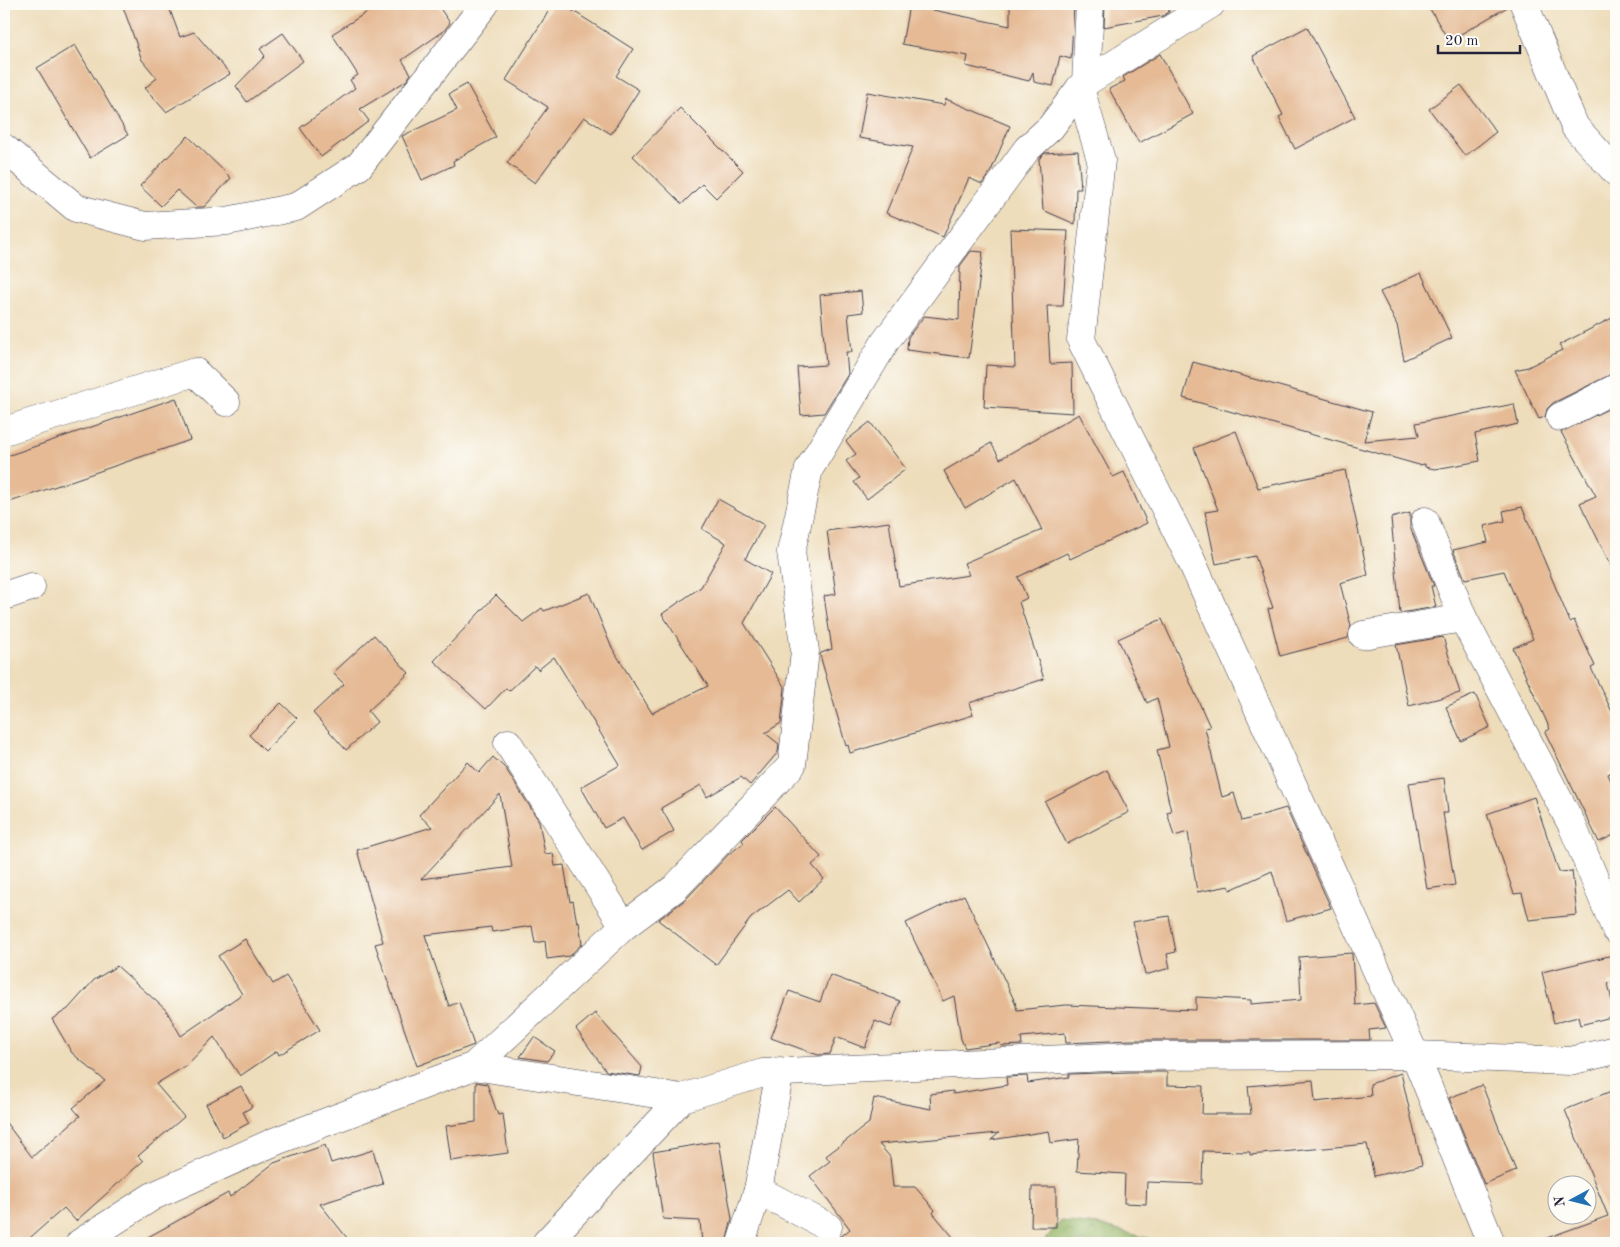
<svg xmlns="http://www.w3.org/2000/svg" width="1620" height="1247" viewBox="0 0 1620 1247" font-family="'Old Standard TT',serif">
<defs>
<pattern id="forest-crowns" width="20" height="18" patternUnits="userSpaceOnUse" patternTransform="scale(1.25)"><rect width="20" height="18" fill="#96b668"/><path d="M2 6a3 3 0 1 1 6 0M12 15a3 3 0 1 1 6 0" fill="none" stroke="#7a9457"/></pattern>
</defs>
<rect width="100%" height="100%" fill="#fdfcf7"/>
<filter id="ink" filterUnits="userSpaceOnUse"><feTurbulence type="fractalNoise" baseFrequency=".02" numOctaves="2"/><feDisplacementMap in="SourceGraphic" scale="10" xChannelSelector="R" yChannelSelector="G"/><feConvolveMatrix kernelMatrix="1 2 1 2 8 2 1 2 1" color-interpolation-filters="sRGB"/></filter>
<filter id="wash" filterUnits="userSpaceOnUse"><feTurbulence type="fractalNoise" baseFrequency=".0096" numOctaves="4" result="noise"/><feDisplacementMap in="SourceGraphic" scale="20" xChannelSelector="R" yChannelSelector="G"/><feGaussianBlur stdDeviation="1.12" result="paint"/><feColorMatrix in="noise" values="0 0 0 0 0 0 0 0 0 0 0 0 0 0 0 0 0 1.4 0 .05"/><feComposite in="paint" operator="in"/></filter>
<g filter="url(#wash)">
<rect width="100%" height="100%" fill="#edb"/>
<path fill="url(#forest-crowns)" stroke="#5c6c52" d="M 1061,1221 L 1097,1225 L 1166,1243 L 1042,1243 Z"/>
<g id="blocks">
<g fill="#e5ba94" fill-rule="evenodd">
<path d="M 122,4 L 165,4 L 170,10 L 180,37 L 194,32 L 230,74 L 166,112 L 145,88 L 157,78 L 142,60 Z"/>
<path d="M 380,4 L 437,4 L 450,23 L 444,31 L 402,60 L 411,74 L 406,81 L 360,109 L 369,121 L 321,157 L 300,128 L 355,88 L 350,80 L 358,75 L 332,34 Z"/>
<path d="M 553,4 L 562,4 L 633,49 L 616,76 L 639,90 L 611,134 L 584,117 L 535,183 L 507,163 L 548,107 L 506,80 Z"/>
<path d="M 1010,4 L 1074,4 L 1071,59 L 1060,56 L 1053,86 L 1034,82 L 1033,72 L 1029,81 L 966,66 L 968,56 L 902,44 L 909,5 L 1010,26 Z"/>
<path d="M 1105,4 L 1168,4 L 1169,12 L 1163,16 L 1104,27 Z"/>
<path d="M 1427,4 L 1509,4 L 1509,6 L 1449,41 Z"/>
<path d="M 1307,27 L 1355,117 L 1295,149 L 1279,117 L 1283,115 L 1253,56 Z"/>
<path d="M 283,33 L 303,61 L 247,102 L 236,86 L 265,56 L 260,49 Z"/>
<path d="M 75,45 L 128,135 L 90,158 L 37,68 Z"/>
<path d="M 1160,54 L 1193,114 L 1139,143 L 1109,89 L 1125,81 L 1123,77 Z"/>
<path d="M 467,84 L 496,137 L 453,161 L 454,165 L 422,180 L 402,136 L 457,110 L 449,94 Z"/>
<path d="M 1461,85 L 1496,132 L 1465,156 L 1429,109 Z"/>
<path d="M 867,92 L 944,105 L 946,99 L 1010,126 L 991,171 L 982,184 L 969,178 L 943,237 L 886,213 L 913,147 L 859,138 Z"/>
<path d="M 680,108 L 743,171 L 716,198 L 702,184 L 682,204 L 633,156 Z"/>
<path d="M 188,136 L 231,178 L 204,207 L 196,207 L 177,190 L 161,206 L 140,186 Z"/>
<path d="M 1078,151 L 1081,189 L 1076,189 L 1075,224 L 1043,210 L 1039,159 L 1045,153 Z"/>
<path d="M 1010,229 L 1068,231 L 1063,306 L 1047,306 L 1050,364 L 1072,363 L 1073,413 L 984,407 L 986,365 L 1015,367 Z"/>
<path d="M 971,251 L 983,252 L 969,358 L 907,350 L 908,337 L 924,316 L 959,320 L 960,266 Z"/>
<path d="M 1421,273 L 1452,338 L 1404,360 L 1397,325 L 1380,292 Z"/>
<path d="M 861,291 L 863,312 L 848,314 L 852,352 L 846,352 L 848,374 L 824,413 L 801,415 L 797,367 L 826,365 L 820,295 Z"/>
<path d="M 1616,316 L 1616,372 L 1553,403 L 1547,409 L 1545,417 L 1539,419 L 1515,370 L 1528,367 L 1562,350 L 1559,345 Z"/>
<path d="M 1193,362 L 1372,412 L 1364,441 L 1419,436 L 1416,423 L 1514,404 L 1518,424 L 1475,434 L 1480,461 L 1435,469 L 1425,467 L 1425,464 L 1419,465 L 1183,398 Z"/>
<path d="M 176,398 L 190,440 L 4,504 L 4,457 Z"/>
<path d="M 1616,405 L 1616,576 L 1580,503 L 1596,496 L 1561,432 Z"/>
<path d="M 1079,414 L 1113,477 L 1124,472 L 1147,523 L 1070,559 L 1067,553 L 1018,577 L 1027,598 L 1019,602 L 1044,679 L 969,703 L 973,715 L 850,753 L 848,745 L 846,746 L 820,655 L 821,653 L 832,649 L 824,596 L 836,594 L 827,531 L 889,522 L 899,586 L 969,575 L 964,563 L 1042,530 L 1016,478 L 965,508 L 944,471 L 991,443 L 1000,459 Z"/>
<path d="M 870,422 L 906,469 L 867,499 L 854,482 L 859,478 L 846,461 L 856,454 L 846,441 Z"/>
<path d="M 1236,431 L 1258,488 L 1345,470 L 1368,575 L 1340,583 L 1351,626 L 1348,638 L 1280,656 L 1268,609 L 1273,608 L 1255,556 L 1216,564 L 1205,512 L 1218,510 L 1194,448 Z"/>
<path d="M 718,499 L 764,525 L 745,559 L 771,574 L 744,623 L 785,688 L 781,723 L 765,733 L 779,744 L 778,752 L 750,785 L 741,777 L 707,797 L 701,785 L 661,808 L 674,831 L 642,850 L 623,818 L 604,828 L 581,787 L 620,765 L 554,657 L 538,670 L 535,666 L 509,691 L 506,688 L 486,709 L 434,661 L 496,595 L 523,622 L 542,608 L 544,611 L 589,593 L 611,646 L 652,713 L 708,686 L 662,614 L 701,587 L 726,543 L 702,529 Z"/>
<path d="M 1522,507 L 1570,622 L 1574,620 L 1595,666 L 1591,668 L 1616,720 L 1616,770 L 1608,774 L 1616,792 L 1616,834 L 1599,842 L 1545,732 L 1550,729 L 1513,648 L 1533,639 L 1504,571 L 1465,579 L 1453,550 L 1488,542 L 1484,526 L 1505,521 L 1503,511 Z"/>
<path d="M 1410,513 L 1410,527 L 1434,586 L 1431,586 L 1436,607 L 1400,613 L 1391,518 Z"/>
<path d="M 1162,619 L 1210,727 L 1205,728 L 1222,797 L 1234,793 L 1242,821 L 1286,808 L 1331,908 L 1286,921 L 1272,871 L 1230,890 L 1229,886 L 1197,892 L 1188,832 L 1174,836 L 1167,812 L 1171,811 L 1157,750 L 1169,747 L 1157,698 L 1147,703 L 1118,639 Z"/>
<path d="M 374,635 L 409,673 L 368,711 L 377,722 L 346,750 L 313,713 L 344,684 L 333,673 Z"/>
<path d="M 1443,637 L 1460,693 L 1409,706 L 1396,645 Z"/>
<path d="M 1475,694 L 1490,727 L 1461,741 L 1446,707 Z"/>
<path d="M 281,703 L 297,718 L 265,751 L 249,735 Z"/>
<path d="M 493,757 L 506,769 L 539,821 L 545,854 L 553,853 L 555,866 L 564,865 L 570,902 L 573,901 L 577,923 L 579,922 L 582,944 L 569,956 L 547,959 L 545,941 L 535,943 L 532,926 L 492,932 L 491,927 L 425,935 L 449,1006 L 459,1002 L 474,1045 L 417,1066 L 375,944 L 383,942 L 357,850 L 432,827 L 419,815 L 468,762 L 479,773 ZM 500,794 L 512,867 L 421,879 L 452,846 Z"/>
<path d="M 1107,770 L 1129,812 L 1067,844 L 1045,802 Z"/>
<path d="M 1444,778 L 1448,813 L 1443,813 L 1455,885 L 1427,889 L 1409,783 Z"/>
<path d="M 1534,797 L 1559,872 L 1572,871 L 1577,915 L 1529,920 L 1522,893 L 1514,894 L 1487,814 Z"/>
<path d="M 775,807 L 821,857 L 812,865 L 824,879 L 799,902 L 788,890 L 751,918 L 716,965 L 658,920 L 686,899 L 729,854 L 744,843 L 742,840 Z"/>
<path d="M 964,895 L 1015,1002 L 1017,1010 L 1066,1005 L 1196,1010 L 1196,997 L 1251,1000 L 1251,1004 L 1301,1000 L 1299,957 L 1352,953 L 1355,1005 L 1374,1003 L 1386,1028 L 1369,1030 L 1370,1040 L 1131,1040 L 1066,1043 L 1065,1033 L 1021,1037 L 1022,1045 L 1001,1046 L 1000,1043 L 965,1048 L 961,1039 L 954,996 L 943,1001 L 906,923 Z"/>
<path d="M 1169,916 L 1176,952 L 1167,954 L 1170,968 L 1145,975 L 1133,922 Z"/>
<path d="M 245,939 L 273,984 L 286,976 L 320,1030 L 279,1055 L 277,1051 L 240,1076 L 214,1037 L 187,1065 L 156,1084 L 184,1117 L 138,1156 L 143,1161 L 76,1221 L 64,1208 L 24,1243 L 4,1243 L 4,1120 L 32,1157 L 80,1116 L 73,1108 L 105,1081 L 72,1053 L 52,1019 L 68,1009 L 94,980 L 117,966 L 166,1010 L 181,1036 L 242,994 L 218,956 Z"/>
<path d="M 1613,955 L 1616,981 L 1608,983 L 1615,1016 L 1580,1025 L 1578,1017 L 1554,1023 L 1542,972 Z"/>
<path d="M 830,975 L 900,1001 L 891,1027 L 875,1021 L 865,1048 L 836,1037 L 830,1054 L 818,1055 L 771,1038 L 789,991 L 820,1002 Z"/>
<path d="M 595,1013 L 642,1067 L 640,1076 L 606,1071 L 576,1029 Z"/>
<path d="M 534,1037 L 555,1051 L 547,1061 L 520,1057 Z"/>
<path d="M 1131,1072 L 1167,1072 L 1167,1085 L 1203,1086 L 1202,1114 L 1251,1114 L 1248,1086 L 1313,1080 L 1315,1102 L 1371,1096 L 1370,1084 L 1401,1073 L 1422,1165 L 1374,1176 L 1367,1144 L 1250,1155 L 1250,1152 L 1203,1151 L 1202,1184 L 1147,1182 L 1146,1204 L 1124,1203 L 1125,1174 L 1077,1171 L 1079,1139 L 1051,1143 L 1049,1131 L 991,1140 L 999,1133 L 879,1144 L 890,1157 L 893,1187 L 915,1187 L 935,1210 L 933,1213 L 958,1243 L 833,1243 L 850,1229 L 810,1176 L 830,1161 L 826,1156 L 869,1123 L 874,1098 L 931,1109 L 930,1094 L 953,1091 L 953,1094 L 1007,1085 L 1006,1077 L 1027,1076 L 1028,1083 L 1069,1077 L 1069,1074 Z"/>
<path d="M 476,1082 L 487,1084 L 498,1115 L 503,1114 L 508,1153 L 451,1161 L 446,1126 L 476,1122 Z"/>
<path d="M 1482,1085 L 1516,1171 L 1484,1184 L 1449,1098 Z"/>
<path d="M 241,1086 L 252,1107 L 243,1112 L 249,1123 L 223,1137 L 206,1104 Z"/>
<path d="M 1616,1089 L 1616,1243 L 1542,1243 L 1541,1240 L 1608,1216 L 1565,1110 Z"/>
<path d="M 719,1141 L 732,1219 L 726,1243 L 702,1243 L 700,1221 L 663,1219 L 653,1152 Z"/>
<path d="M 325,1145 L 331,1163 L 373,1150 L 383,1184 L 320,1204 L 351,1243 L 137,1243 L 228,1193 L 230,1197 L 274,1163 Z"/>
<path d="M 1032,1187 L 1056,1187 L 1056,1227 L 1031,1227 Z"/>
</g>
</g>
</g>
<g filter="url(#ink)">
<use href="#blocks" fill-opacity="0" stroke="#413e4e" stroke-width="1"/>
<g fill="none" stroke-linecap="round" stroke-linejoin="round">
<defs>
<g id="minor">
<path d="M 1090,4 L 1086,82 L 1080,88 L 1101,160 L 1081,340 L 1191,560 L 1415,1055 L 1489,1238"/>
<path d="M 1524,4 L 1575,127 L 1616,172"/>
<path d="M 1086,82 L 1211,4"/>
<path d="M 4,148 L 76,208 L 145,226 L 227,221 L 296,207 L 359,166 L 485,4"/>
<path d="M 1560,417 L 1616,388"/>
<path d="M 4,431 L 195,372 L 226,402"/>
<path d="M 1425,521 L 1463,618"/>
<path d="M 4,596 L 31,587"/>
<path d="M 1363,635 L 1463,618 L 1572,825 L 1616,930"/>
<path d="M 508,743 L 624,926"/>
<path d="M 474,1066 L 682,1098"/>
<path d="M 758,1190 L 828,1227"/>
<path d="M 80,1243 L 153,1196 L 276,1141 L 474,1066 L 624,926 L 675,888 L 792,765 L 805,651 L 791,552 L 809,469 L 885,342 L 1027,149 L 1051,127 L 1080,88"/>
<path d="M 546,1243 L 682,1098 L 763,1073 L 1131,1056 L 1415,1055 L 1570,1061 L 1616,1050"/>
<path d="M 741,1243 L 758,1190 L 780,1071"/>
</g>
</defs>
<use href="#minor" stroke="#413e4e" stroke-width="29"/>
<use href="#minor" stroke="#fff" stroke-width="28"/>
</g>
</g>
<rect width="1620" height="1247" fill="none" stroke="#fdfcf7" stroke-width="20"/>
<g transform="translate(1572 1200) rotate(263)"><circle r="24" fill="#fdfcf7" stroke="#a5a5ac"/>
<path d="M0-4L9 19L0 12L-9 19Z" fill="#1f6fb2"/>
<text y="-8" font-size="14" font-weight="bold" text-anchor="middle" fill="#22223b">N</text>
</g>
<path d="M1438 45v8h82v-8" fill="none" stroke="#22223b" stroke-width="2.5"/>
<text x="1445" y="45" font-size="15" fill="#22223b" stroke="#fdfcf7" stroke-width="4" paint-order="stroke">20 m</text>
</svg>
